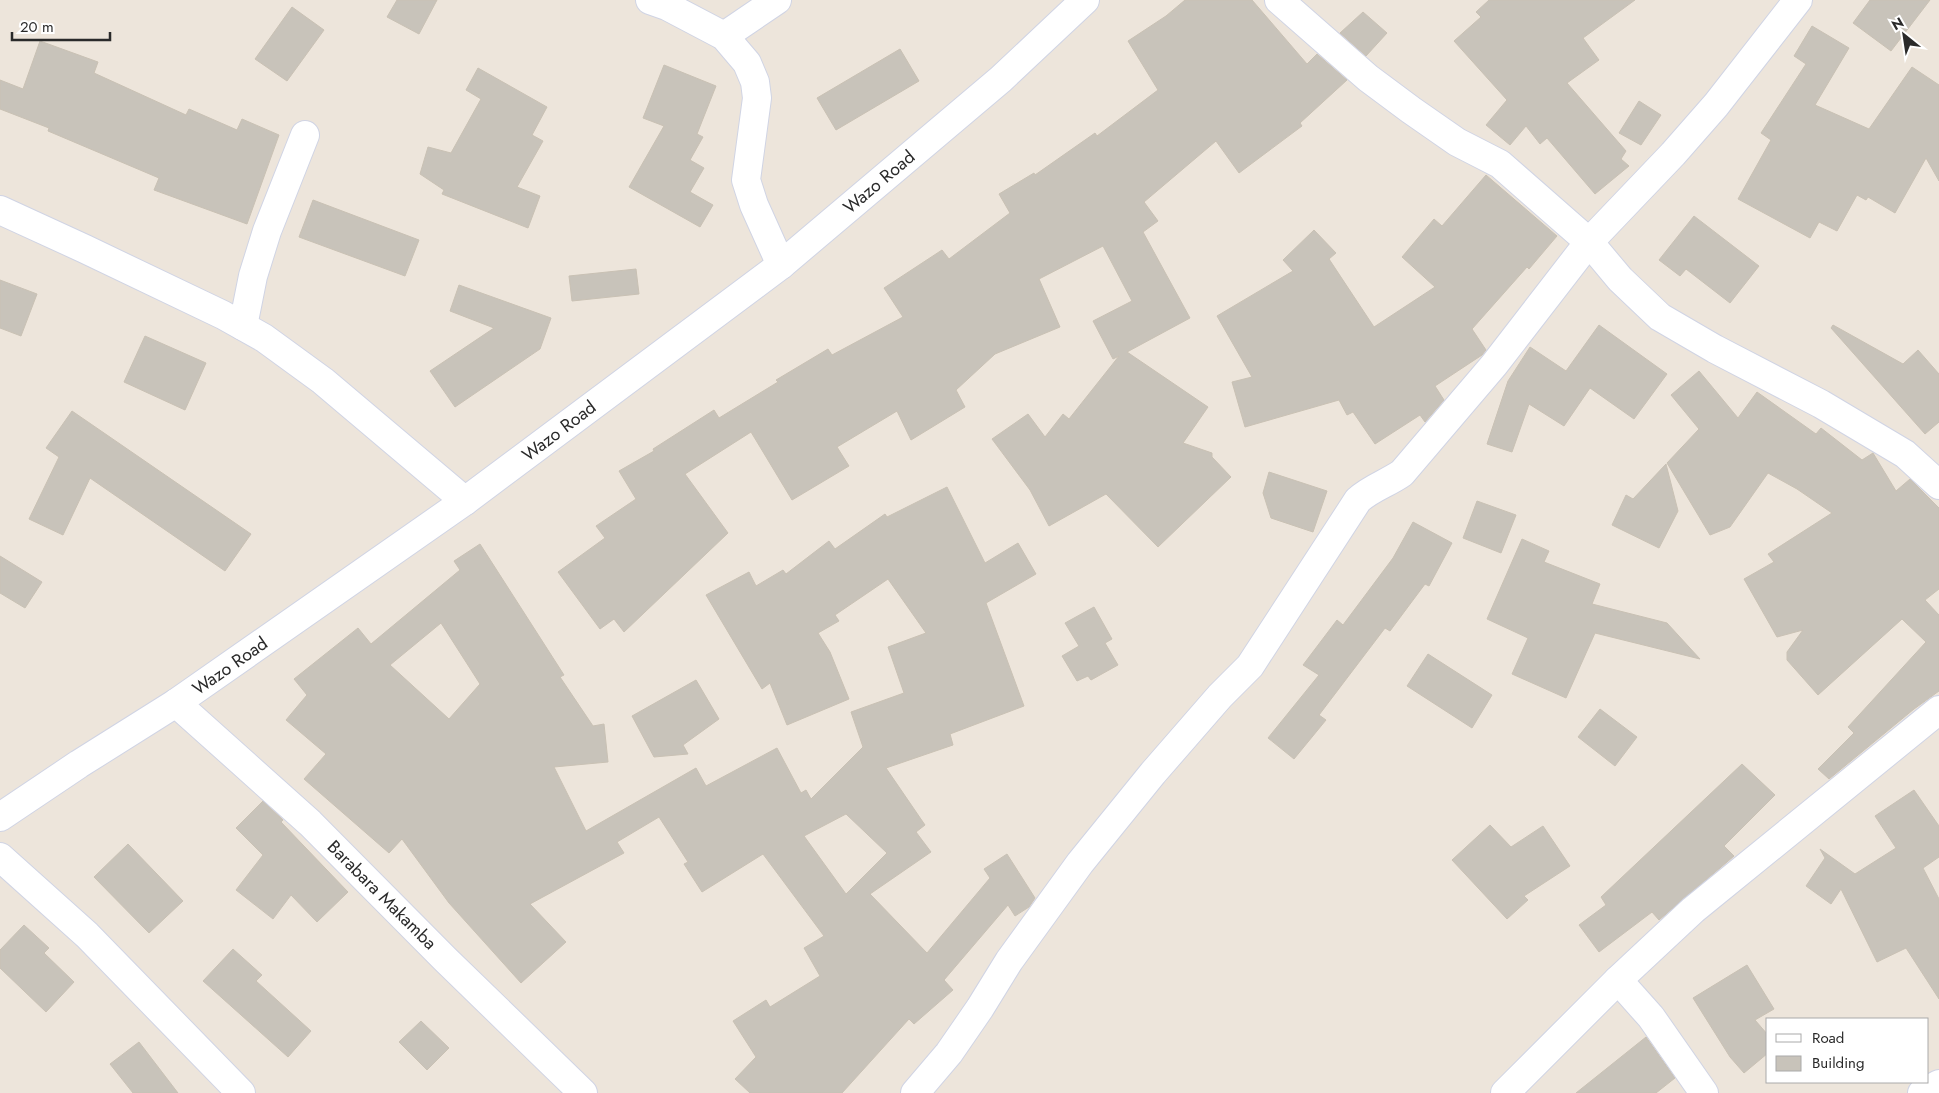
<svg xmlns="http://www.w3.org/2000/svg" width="1939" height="1093" viewBox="0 0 1939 1093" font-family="Jost,sans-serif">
<rect width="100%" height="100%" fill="#ede5db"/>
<g fill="#c8c3ba" stroke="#c9c1b4" fill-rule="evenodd">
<path d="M 397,0 L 437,0 L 419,34 L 387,17 Z"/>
<path d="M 1185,0 L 1252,0 L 1307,64 L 1317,54 L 1347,80 L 1300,123 L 1302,126 L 1239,173 L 1216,141 L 1144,202 L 1158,221 L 1143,232 L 1190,318 L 1127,352 L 1208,407 L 1183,443 L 1212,453 L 1212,457 L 1231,477 L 1158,547 L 1106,494 L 1049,526 L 1030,490 L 992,439 L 1028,414 L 1045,437 L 1063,414 L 1069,419 L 1119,356 L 1113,359 L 1093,321 L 1132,301 L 1103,246 L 1039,279 L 1060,327 L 995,354 L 956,390 L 965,407 L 911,440 L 897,411 L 837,447 L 849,466 L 792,500 L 751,432 L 685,474 L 728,533 L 624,632 L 614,619 L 600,629 L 558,572 L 605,538 L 596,526 L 636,499 L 619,471 L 654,451 L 653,449 L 714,410 L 719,418 L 778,382 L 776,380 L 828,349 L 832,355 L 903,317 L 884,288 L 942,250 L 949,259 L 1010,213 L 999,194 L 1034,173 L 1035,175 L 1095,133 L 1097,136 L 1158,90 L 1128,41 L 1166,16 Z"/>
<path d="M 1489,0 L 1635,0 L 1583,38 L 1599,60 L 1567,83 L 1626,151 L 1621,159 L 1629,166 L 1595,194 L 1547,138 L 1540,144 L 1526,126 L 1510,145 L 1486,125 L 1507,100 L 1454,41 L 1481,17 L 1476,12 Z"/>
<path d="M 1870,0 L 1930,0 L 1891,51 L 1853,23 Z"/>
<path d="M 292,7 L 324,30 L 287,81 L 255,59 Z"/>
<path d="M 1363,12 L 1387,33 L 1366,56 L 1340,33 Z"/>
<path d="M 1812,26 L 1849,48 L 1815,105 L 1869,129 L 1912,67 L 1939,85 L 1939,181 L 1926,158 L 1895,213 L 1868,197 L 1866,200 L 1857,195 L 1837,231 L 1819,222 L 1810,238 L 1738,199 L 1771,140 L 1761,133 L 1806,64 L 1794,56 Z"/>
<path d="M 40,41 L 98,62 L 94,73 L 186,115 L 189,109 L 237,130 L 242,119 L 279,135 L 247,224 L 154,190 L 159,178 L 48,131 L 49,128 L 0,109 L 0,80 L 23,89 Z"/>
<path d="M 900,49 L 919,81 L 836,130 L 817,98 Z"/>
<path d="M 664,65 L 716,86 L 697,134 L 703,137 L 690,160 L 704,168 L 690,192 L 713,205 L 700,227 L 629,187 L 664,126 L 643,118 Z"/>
<path d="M 478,68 L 547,107 L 532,135 L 543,141 L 517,187 L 540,196 L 528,228 L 442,194 L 444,190 L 420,174 L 428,147 L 451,153 L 481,99 L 466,90 Z"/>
<path d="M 1639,101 L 1661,115 L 1641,145 L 1619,133 Z"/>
<path d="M 1486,175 L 1557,236 L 1529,269 L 1527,267 L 1472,329 L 1486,350 L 1482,355 L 1435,386 L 1444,400 L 1425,422 L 1420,415 L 1375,444 L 1353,412 L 1347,415 L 1339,400 L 1245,427 L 1232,382 L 1252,377 L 1217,316 L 1293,271 L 1283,260 L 1314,230 L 1336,253 L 1329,259 L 1374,327 L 1435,287 L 1402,257 L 1434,219 L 1442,226 Z"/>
<path d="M 313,200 L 419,240 L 405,276 L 299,237 Z"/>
<path d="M 1694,216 L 1759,266 L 1730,303 L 1686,269 L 1680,276 L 1659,260 Z"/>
<path d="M 636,269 L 639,294 L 572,301 L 569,276 Z"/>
<path d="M 0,280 L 37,294 L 21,336 L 0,328 Z"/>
<path d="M 459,285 L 551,318 L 540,349 L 455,407 L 430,371 L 494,328 L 450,311 Z"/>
<path d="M 1599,325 L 1667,374 L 1634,419 L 1590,388 L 1564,426 L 1529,404 L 1512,452 L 1487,444 L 1508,381 L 1530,347 L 1566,371 Z"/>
<path d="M 1833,325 L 1903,364 L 1918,350 L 1939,374 L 1939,422 L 1925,434 L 1831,328 Z"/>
<path d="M 145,336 L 206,363 L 185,410 L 124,382 Z"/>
<path d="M 1699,371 L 1738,418 L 1757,392 L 1816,434 L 1821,428 L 1862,460 L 1873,453 L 1896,491 L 1910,479 L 1939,508 L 1939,589 L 1925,600 L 1939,615 L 1939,691 L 1914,709 L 1829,779 L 1818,769 L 1854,733 L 1848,727 L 1926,642 L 1902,619 L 1818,695 L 1787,660 L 1787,652 L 1803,630 L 1777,637 L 1744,579 L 1774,562 L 1768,554 L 1832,513 L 1797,489 L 1768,473 L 1730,527 L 1710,535 L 1667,463 L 1699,429 L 1671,395 Z"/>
<path d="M 72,411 L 251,534 L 225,571 L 90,478 L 63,535 L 29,519 L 59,457 L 46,448 Z"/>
<path d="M 1666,464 L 1678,511 L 1659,548 L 1612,525 L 1626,495 L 1633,499 Z"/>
<path d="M 1269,472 L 1327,491 L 1313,532 L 1271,518 L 1263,493 Z"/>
<path d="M 947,487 L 985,563 L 1018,543 L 1036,574 L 986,603 L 1024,706 L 950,734 L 953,745 L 886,768 L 925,825 L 916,832 L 931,852 L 870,894 L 927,953 L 990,878 L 984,869 L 1007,854 L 1035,898 L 1029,907 L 1015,916 L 1008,905 L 944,980 L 953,990 L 914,1024 L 909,1019 L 842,1093 L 750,1093 L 735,1079 L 756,1057 L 733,1021 L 766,1000 L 770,1007 L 820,976 L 804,948 L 824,936 L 763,854 L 702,892 L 684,864 L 688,862 L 659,817 L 617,842 L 624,853 L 530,904 L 566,942 L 521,983 L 449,903 L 402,839 L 389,853 L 304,779 L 326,754 L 286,720 L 307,695 L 294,679 L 358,628 L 371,644 L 460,570 L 454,561 L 480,544 L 564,675 L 560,677 L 593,726 L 604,724 L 608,762 L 554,767 L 586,831 L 696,768 L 706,786 L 777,748 L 801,793 L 806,790 L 811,799 L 863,747 L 851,712 L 904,693 L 888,647 L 926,633 L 888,579 L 835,615 L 839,621 L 818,633 L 830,652 L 849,699 L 787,725 L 770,683 L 762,689 L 706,595 L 749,572 L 756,586 L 783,570 L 786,574 L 829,541 L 835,549 L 885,514 L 887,517 ZM 441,623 L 480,684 L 449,719 L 390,665 ZM 846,814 L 887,853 L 846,894 L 804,836 Z"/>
<path d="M 1477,501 L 1516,515 L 1501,553 L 1463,538 Z"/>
<path d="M 1413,522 L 1452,543 L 1429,586 L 1425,584 L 1390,631 L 1385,628 L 1319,715 L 1326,720 L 1294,759 L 1268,738 L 1319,675 L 1303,665 L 1337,620 L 1343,625 L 1393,558 Z"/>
<path d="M 1522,539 L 1549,551 L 1544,562 L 1600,584 L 1592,604 L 1667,623 L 1700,659 L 1595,633 L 1566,698 L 1512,674 L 1528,638 L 1487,619 Z"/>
<path d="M 0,556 L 42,582 L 25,608 L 0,593 Z"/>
<path d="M 1094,607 L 1112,639 L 1105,643 L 1118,665 L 1091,680 L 1088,676 L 1077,681 L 1062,656 L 1079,646 L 1065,623 Z"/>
<path d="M 1428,654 L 1492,695 L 1472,728 L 1407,686 Z"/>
<path d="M 696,680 L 719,719 L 683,745 L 688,754 L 654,757 L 632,716 Z"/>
<path d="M 1600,709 L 1637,737 L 1615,766 L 1578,737 Z"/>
<path d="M 1742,764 L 1775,795 L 1724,846 L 1734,856 L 1659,920 L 1652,912 L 1599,952 L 1579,925 L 1606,905 L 1601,897 Z"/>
<path d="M 1914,790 L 1939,826 L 1939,857 L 1923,868 L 1939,899 L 1939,999 L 1906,948 L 1877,962 L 1841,889 L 1831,904 L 1806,886 L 1825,858 L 1820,849 L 1855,874 L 1896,848 L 1875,816 Z"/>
<path d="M 263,801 L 283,820 L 281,822 L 348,892 L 317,922 L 291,895 L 273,919 L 236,890 L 263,855 L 236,828 Z"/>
<path d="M 1490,825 L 1511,847 L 1543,826 L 1570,866 L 1524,896 L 1528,900 L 1507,919 L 1452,860 Z"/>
<path d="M 128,844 L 183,901 L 149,933 L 94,877 Z"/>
<path d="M 24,925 L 49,948 L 44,953 L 74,982 L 46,1012 L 0,968 L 0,950 Z"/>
<path d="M 233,949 L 262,975 L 256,981 L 311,1031 L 288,1057 L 203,981 Z"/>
<path d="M 1747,965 L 1774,1009 L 1755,1020 L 1768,1035 L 1768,1053 L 1744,1073 L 1730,1057 L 1693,998 Z"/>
<path d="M 421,1021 L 449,1048 L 427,1070 L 399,1042 Z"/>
<path d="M 1646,1037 L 1675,1078 L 1656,1093 L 1576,1093 Z"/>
<path d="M 139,1042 L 178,1093 L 133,1093 L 110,1064 Z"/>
</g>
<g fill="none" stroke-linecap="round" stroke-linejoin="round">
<defs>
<g id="minor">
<path d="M 650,0 L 667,6 L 724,36 L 747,63 L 755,82 L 757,98 L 746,180 L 754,205 L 781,265"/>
<path d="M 1279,0 L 1368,78 L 1411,110 L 1457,142 L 1500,164 L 1589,242 L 1620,279 L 1660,317 L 1715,349 L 1821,404 L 1905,454 L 1939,485"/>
<path d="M 724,36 L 777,0"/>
<path d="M 0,210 L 85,249 L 223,315 L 264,338 L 323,381 L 465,501"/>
<path d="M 243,326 L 253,276 L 267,231 L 305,135"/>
<path d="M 176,703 L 310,823 L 445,959 L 583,1093"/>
<path d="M 0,857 L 87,935 L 241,1093"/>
<path d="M 1618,980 L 1651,1017 L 1704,1093"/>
<path d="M 915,1093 L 949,1053 L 980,1008 L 1009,961 L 1080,863 L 1153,773 L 1220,696 L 1250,666 L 1358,500 C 1371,488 1388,483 1402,473 L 1494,365 L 1589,242 L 1673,154 L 1716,105 L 1798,0"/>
<path d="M 1505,1093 L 1618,980 L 1693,910 L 1939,710"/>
<path d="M 1922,1093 L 1939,1084"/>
</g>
<path id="secondary" d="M 0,817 L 79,764 L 176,703 L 465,501 L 781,265 L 1001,79 L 1085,0"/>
</defs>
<use href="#minor" stroke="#d0d4e4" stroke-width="30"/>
<use href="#secondary" stroke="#d0d4e4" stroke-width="30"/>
<use href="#minor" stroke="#fff" stroke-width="28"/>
<use href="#secondary" stroke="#fff" stroke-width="28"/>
</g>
<g text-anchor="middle" stroke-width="4" stroke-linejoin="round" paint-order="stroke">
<g font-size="18" fill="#2a2a2a" stroke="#fff">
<text transform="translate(879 182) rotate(-40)" y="6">Wazo Road</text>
<text transform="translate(559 431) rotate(-37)" y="6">Wazo Road</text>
<text transform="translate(230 666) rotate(-35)" y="6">Wazo Road</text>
<text transform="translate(382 895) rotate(45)" y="6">Barabara Makamba</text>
</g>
</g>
<rect x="1766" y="1018" width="162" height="65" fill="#ffffff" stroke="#aaaaaa"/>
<rect x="1776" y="1034" width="25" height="8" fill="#ffffff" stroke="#aaaaaa"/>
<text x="1812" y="1043" font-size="15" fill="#2a2a2a">Road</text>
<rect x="1776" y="1056" width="25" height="15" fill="#c8c3ba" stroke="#aaaaaa"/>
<text x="1812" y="1068" font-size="15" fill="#2a2a2a">Building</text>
<g transform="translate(1904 35) rotate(330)" stroke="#ffffff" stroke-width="4" paint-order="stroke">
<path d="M0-4L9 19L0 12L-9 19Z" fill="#2a2a2a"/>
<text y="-8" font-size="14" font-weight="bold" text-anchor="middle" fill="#2a2a2a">N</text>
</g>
<path d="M12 32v8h98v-8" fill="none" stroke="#2a2a2a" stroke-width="2.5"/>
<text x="20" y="32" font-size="15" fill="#2a2a2a" stroke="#ffffff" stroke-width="4" paint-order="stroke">20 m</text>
</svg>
